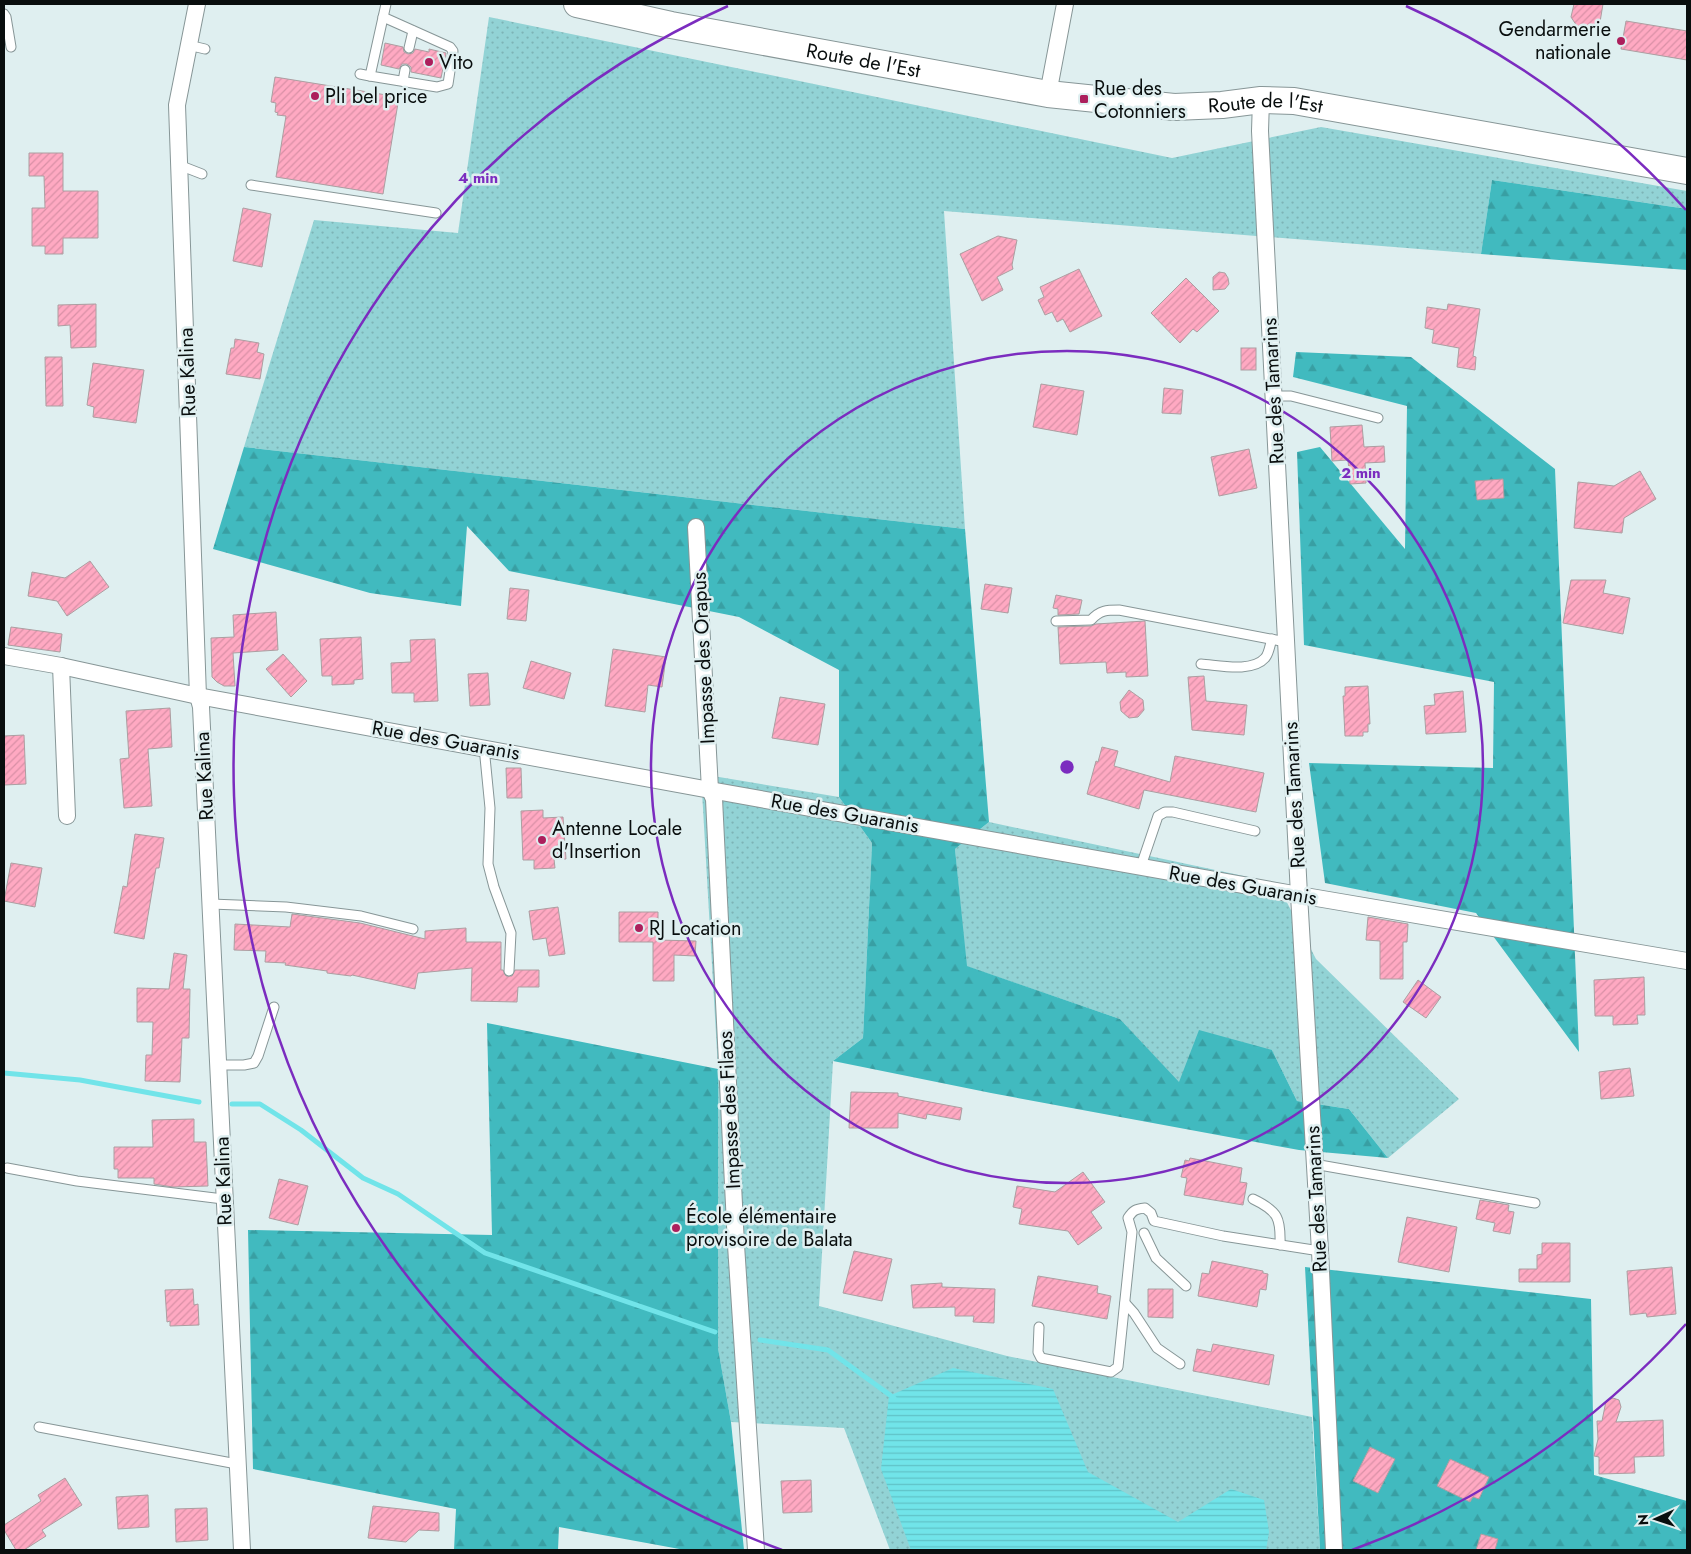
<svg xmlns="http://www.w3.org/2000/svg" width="1691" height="1554" viewBox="0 0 1691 1554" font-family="Jost,sans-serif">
<defs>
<pattern id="grass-dots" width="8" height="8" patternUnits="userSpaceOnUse" patternTransform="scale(1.25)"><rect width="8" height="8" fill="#92d3d5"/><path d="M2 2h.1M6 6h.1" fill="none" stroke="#7db4b6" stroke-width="1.8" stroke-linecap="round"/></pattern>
<pattern id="forest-firs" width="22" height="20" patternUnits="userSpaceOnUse" patternTransform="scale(1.25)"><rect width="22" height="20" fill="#41babf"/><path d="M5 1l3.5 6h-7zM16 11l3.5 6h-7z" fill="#389fa3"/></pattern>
<pattern id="water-rules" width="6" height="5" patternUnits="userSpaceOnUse" patternTransform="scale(1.25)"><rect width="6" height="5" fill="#71e4e9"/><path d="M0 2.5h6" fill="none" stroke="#60c2c7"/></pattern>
<pattern id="building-hatch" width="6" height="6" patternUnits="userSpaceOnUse" patternTransform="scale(1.25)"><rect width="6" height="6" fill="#ffa9c2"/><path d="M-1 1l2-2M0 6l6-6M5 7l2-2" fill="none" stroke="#d990a6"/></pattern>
</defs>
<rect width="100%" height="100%" fill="#dfeff0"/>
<g fill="url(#grass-dots)">
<path d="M 489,17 L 1172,158 L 1321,127 L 1687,191 L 1687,209 L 1492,180 L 1481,254 L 944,211 L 965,529 L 244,447 L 314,220 L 458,233 Z"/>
<path d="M 701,774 L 839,797 L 872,843 L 863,1038 L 833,1061 L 819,1306 L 1007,1356 L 1312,1417 L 1320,1550 L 890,1550 L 844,1428 L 731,1422 L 718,1348 L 718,1069 Z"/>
<path d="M 989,822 L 1277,883 L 1316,959 L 1459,1099 L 1388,1158 L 1349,1109 L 1297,1101 L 1272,1050 L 1179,1083 L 1120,1019 L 966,966 L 955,849 Z"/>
</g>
<g fill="url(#forest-firs)">
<path d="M 1492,180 L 1687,209 L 1687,270 L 1481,254 Z"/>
<path d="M 1296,352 L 1411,357 L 1555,469 L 1579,1052 L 1476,913 L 1325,883 L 1309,763 L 1493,768 L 1494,682 L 1304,645 L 1297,452 L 1320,447 L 1405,549 L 1407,406 L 1293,377 Z"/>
<path d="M 244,447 L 965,529 L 989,822 L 955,849 L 967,966 L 1120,1019 L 1179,1082 L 1199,1030 L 1272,1050 L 1297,1101 L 1349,1109 L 1388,1158 L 1299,1150 L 991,1093 L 833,1061 L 863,1038 L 872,843 L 839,797 L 839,670 L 739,617 L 509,571 L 467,526 L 461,606 L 370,593 L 213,549 Z"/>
<path d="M 487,1023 L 718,1069 L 718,1348 L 731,1422 L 744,1550 L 685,1550 L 559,1527 L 558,1550 L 454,1550 L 456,1509 L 253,1469 L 248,1230 L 492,1235 Z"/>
<path d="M 1305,1267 L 1591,1299 L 1594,1475 L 1687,1501 L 1687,1550 L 1320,1550 Z"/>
</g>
<path fill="url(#water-rules)" d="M 953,1368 L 1053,1389 L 1088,1472 L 1178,1522 L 1231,1489 L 1264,1500 L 1269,1532 L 1266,1550 L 911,1550 L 881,1469 L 889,1396 Z"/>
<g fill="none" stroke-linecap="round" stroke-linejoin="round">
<g stroke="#71e4e9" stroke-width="5">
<path d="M 4,1073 L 80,1080 L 199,1102"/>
<path d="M 232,1104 L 260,1104 L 301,1130 L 363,1178 L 398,1194 L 485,1253 L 715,1332"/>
<path d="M 760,1340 L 828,1350 L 894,1398"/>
</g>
</g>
<g fill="url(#building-hatch)" stroke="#ac9ea1">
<path d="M 1574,4 L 1603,4 L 1600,22 L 1582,34 L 1571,17 Z"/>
<path d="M 1626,21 L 1687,31 L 1687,60 L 1621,49 Z"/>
<path d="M 385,43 L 403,47 L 404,52 L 408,54 L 413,53 L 415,49 L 429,52 L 429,49 L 446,53 L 441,78 L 411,72 L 411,67 L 407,64 L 402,64 L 399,69 L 381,65 Z"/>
<path d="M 275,77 L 399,97 L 383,194 L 276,177 L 286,116 L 277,115 L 278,113 L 275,112 L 276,103 L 271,102 Z"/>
<path d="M 29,153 L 63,153 L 63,191 L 98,191 L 98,238 L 63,238 L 63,254 L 45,254 L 45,246 L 32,246 L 32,208 L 45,208 L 44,176 L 29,176 Z"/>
<path d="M 243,208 L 271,214 L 262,267 L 233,261 Z"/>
<path d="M 998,236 L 1017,240 L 1012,265 L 1013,269 L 997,277 L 1003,290 L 982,301 L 960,254 Z"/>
<path d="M 1079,269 L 1102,316 L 1070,332 L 1063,319 L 1057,322 L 1052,312 L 1045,315 L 1038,300 L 1044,297 L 1040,287 Z"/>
<path d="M 1219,272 L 1225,273 L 1228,278 L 1229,284 L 1225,289 L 1213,290 L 1213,277 Z"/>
<path d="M 1186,278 L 1219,311 L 1197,332 L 1193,329 L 1180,343 L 1151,313 Z"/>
<path d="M 96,304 L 96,347 L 71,348 L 70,325 L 58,326 L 58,305 Z"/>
<path d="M 1448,304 L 1480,309 L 1473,356 L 1476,357 L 1475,370 L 1457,367 L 1459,348 L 1432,343 L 1434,330 L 1425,328 L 1427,307 L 1447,310 Z"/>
<path d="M 235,339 L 259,343 L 257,352 L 264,354 L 260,379 L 226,374 L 231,348 L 234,348 Z"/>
<rect x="1241" y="348" width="15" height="22"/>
<path d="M 45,357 L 62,357 L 63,406 L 46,406 Z"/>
<path d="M 93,363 L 144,370 L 136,423 L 93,417 L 94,407 L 87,405 Z"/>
<path d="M 1041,384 L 1084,391 L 1077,435 L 1033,427 Z"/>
<path d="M 1164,388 L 1183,390 L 1181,414 L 1162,413 Z"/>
<path d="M 1362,425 L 1364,447 L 1384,446 L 1385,462 L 1365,463 L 1366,483 L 1350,484 L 1348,460 L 1332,461 L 1330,427 Z"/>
<path d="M 1249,449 L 1257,488 L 1219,496 L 1211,457 Z"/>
<path d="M 1640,471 L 1656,499 L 1624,518 L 1622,533 L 1574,528 L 1578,482 L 1614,486 Z"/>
<path d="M 1503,479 L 1504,498 L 1477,500 L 1475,481 Z"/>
<path d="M 90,561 L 109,587 L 67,616 L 57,601 L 28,596 L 32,572 L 65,578 Z"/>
<path d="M 1571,580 L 1606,580 L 1603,593 L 1630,598 L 1623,634 L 1563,623 Z"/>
<path d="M 985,584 L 1012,588 L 1008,613 L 981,609 Z"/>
<path d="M 510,588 L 529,590 L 526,621 L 507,619 Z"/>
<path d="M 1056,595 L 1082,600 L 1079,614 L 1058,615 L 1058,609 L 1053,608 Z"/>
<path d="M 276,612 L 278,650 L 233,653 L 235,686 L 224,686 L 217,682 L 212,677 L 211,638 L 234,637 L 233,615 Z"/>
<path d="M 1145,621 L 1148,676 L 1126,677 L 1126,672 L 1107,673 L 1106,662 L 1060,664 L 1058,627 L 1091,626 L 1096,624 Z"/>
<path d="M 11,627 L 62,634 L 60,652 L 8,645 Z"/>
<path d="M 361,637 L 363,679 L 354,680 L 354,684 L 332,685 L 332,676 L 322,676 L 320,639 Z"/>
<path d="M 435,639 L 438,701 L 414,702 L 414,693 L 392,693 L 391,663 L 411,662 L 410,640 Z"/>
<path d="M 613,649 L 666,657 L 662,687 L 648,685 L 645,712 L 605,706 Z"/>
<path d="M 283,654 L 307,681 L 291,697 L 266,669 Z"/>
<path d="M 531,661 L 571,673 L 564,699 L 523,688 Z"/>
<path d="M 488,673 L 490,705 L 470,706 L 468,674 Z"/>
<path d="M 1204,676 L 1206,701 L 1247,705 L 1244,735 L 1192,730 L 1188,677 Z"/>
<path d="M 1368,686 L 1370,724 L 1368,724 L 1368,732 L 1363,732 L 1363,736 L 1345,736 L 1343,696 L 1345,696 L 1345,687 Z"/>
<path d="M 1129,690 L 1143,700 L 1144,710 L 1138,717 L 1129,718 L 1121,711 L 1120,702 Z"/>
<path d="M 1463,691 L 1466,732 L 1426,734 L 1424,706 L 1435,705 L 1434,694 Z"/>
<path d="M 780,697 L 825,704 L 818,745 L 772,738 Z"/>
<path d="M 170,708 L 172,747 L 148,749 L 152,806 L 124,808 L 120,759 L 129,758 L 126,711 Z"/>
<path d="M 24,735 L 26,784 L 4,785 L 4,736 Z"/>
<path d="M 1102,747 L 1118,751 L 1114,766 L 1170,782 L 1175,756 L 1264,773 L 1256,812 L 1144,790 L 1139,809 L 1087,794 L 1096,761 L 1098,762 Z"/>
<path d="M 506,768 L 521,768 L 522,798 L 507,798 Z"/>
<path d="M 543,810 L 543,818 L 563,817 L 566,859 L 554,859 L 555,868 L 534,869 L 534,860 L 523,860 L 521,811 Z"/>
<path d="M 135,834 L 164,838 L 159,868 L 156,868 L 144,939 L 114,933 L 123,886 L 127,887 Z"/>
<path d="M 11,863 L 42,868 L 35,907 L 4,901 Z"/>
<path d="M 558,907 L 565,954 L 549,956 L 546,938 L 533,940 L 529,911 Z"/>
<path d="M 619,912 L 658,912 L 658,940 L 696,941 L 695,956 L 674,955 L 674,981 L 653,981 L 653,942 L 619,942 Z"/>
<path d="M 292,914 L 360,923 L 425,939 L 425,931 L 466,928 L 466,942 L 501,942 L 501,970 L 503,970 L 506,976 L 512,976 L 515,970 L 539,970 L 539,987 L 518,987 L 517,1002 L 471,1001 L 472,968 L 418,973 L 415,989 L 352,975 L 351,976 L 327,973 L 327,971 L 285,965 L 286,963 L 265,962 L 266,951 L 234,950 L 235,924 L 290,927 Z"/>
<path d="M 1368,917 L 1408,924 L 1407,942 L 1403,942 L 1403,979 L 1380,979 L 1380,941 L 1366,940 Z"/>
<path d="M 174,953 L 187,955 L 183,989 L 190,989 L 189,1038 L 182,1038 L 180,1082 L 145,1081 L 146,1055 L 152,1055 L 153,1022 L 137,1022 L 137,988 L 169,989 Z"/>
<path d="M 1644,977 L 1645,1015 L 1637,1015 L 1638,1024 L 1613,1025 L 1613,1016 L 1595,1016 L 1594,980 Z"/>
<path d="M 1418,980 L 1441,997 L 1426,1018 L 1403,1002 Z"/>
<path d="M 1630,1068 L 1634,1096 L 1601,1099 L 1599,1072 Z"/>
<path d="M 851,1092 L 898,1093 L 898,1096 L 962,1108 L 960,1120 L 927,1114 L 926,1119 L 898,1113 L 898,1128 L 849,1128 Z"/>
<path d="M 194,1119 L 194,1142 L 206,1142 L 208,1186 L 173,1187 L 154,1184 L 154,1178 L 118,1178 L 118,1169 L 114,1169 L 114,1147 L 153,1147 L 152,1120 Z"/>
<path d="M 1190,1158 L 1242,1168 L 1240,1182 L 1247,1183 L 1243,1205 L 1184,1195 L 1187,1178 L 1181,1177 L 1185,1160 L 1189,1161 Z"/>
<path d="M 1083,1172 L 1105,1202 L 1091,1212 L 1102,1228 L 1078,1245 L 1068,1231 L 1019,1224 L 1022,1209 L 1013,1207 L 1017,1186 L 1055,1192 Z"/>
<path d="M 279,1179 L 308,1186 L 298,1225 L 269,1218 Z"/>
<path d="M 1480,1200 L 1509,1205 L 1508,1211 L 1514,1212 L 1510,1234 L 1493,1231 L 1495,1223 L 1476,1219 Z"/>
<path d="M 1407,1217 L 1457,1227 L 1449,1272 L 1398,1262 Z"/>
<path d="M 1542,1243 L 1570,1243 L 1570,1282 L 1519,1282 L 1519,1269 L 1537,1269 L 1537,1255 L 1542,1254 Z"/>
<path d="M 854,1251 L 892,1259 L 882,1301 L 843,1293 Z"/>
<path d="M 1212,1261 L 1263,1271 L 1263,1273 L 1268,1274 L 1266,1290 L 1260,1289 L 1257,1307 L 1198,1296 L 1202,1273 L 1209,1274 Z"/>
<path d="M 1672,1267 L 1676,1314 L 1647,1317 L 1646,1313 L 1630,1315 L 1627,1271 Z"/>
<path d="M 1038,1276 L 1098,1286 L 1097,1293 L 1111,1296 L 1107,1319 L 1032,1306 Z"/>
<path d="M 942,1283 L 942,1287 L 995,1289 L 994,1323 L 973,1322 L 974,1316 L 955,1316 L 955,1307 L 913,1308 L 911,1285 Z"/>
<path d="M 193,1289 L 194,1305 L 198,1304 L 199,1325 L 170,1326 L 170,1321 L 167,1322 L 165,1290 Z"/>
<path d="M 1148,1289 L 1173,1289 L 1173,1318 L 1148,1317 Z"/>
<path d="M 1213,1344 L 1274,1355 L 1269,1385 L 1193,1371 L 1197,1349 L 1211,1352 Z"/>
<path d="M 1613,1398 L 1619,1400 L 1621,1407 L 1616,1422 L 1663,1420 L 1664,1456 L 1634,1457 L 1635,1473 L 1599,1474 L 1599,1457 L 1594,1456 L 1598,1439 L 1597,1421 L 1602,1421 L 1606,1401 Z"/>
<path d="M 1370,1447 L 1395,1459 L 1378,1493 L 1353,1481 Z"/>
<path d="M 1450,1459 L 1489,1477 L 1479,1499 L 1473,1497 L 1470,1502 L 1437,1486 Z"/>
<path d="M 65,1478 L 82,1505 L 42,1530 L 46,1536 L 24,1550 L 16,1550 L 4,1530 L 4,1525 L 41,1501 L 38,1495 Z"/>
<path d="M 811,1480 L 812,1512 L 783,1513 L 781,1481 Z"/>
<path d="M 148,1495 L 149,1527 L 118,1529 L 116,1497 Z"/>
<path d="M 373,1506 L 439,1513 L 439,1531 L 419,1530 L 406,1542 L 368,1538 Z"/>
<path d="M 207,1508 L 208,1540 L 176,1542 L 175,1509 Z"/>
<path d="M 1481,1534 L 1498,1539 L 1495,1550 L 1476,1550 Z"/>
</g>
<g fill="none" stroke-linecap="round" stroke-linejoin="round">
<defs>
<g id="service">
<path d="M 4,14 L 6,17 L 11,47"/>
<path d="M 188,45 L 205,49"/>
<path d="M 409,48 L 413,31"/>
<path d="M 360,74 L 370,76 L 386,4"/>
<path d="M 370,76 L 437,87 L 448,84 L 453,51 L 450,47 L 383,17"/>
<path d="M 403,81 L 405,70"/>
<path d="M 179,165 L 202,174"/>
<path d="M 251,185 L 436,213"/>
<path d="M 1274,396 L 1291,396 L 1378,418"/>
<path d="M 1056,621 L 1091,620 C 1100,610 1107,610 1119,610 L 1286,642"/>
<path d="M 1201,664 C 1218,665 1252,673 1265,658 C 1269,654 1270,644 1272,639"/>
<path d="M 484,747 L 490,808 L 488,864 L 494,887 L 511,933 L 509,971"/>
<path d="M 1141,866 L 1158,816 L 1165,812 L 1173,812 L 1255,831"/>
<path d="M 211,904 L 286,907 L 361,916 L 413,929"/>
<path d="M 219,1065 L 244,1065 L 254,1063 L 258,1056 L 274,1007"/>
<path d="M 1314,1164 L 1535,1203"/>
<path d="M 7,1168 L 77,1181 L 223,1199"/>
<path d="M 1253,1199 C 1278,1211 1281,1218 1280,1245"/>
<path d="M 1144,1233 L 1156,1258 L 1186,1286"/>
<path d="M 1125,1303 L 1134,1313 L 1157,1348 L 1180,1364"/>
<path d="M 1039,1327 L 1038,1352 L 1041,1358 L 1111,1372 L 1118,1367 L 1132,1232 L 1128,1218 C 1133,1210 1136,1209 1145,1208 L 1151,1213 L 1154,1221 L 1223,1236 L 1320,1251"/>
<path d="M 39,1427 L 237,1464"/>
</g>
<g id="minor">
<path d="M 197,4 L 177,105 L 198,696 L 201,707 C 215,988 227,1269 242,1550"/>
<path d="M 1048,94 L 1065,4"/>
<path d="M 1261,100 L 1260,131 L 1299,895 L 1320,1251 L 1334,1550"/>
<path d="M 696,527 L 710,790 L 714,799 L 736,1245 L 756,1550"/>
<path d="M 4,656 L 61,666 L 198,696 L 710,790 L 1299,895 L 1687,961"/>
<path d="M 61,666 L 67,816"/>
</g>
<g id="primary">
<path id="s1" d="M 577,4 L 671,25 L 1048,94 L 1174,107 L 1222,105 L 1261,100 L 1294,101 L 1687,171"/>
</g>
</defs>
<use href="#service" stroke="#879697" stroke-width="11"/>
<use href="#minor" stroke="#879697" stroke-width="18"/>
<use href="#primary" stroke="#879697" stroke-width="28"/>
<use href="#service" stroke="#fff" stroke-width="9"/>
<use href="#minor" stroke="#fff" stroke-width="16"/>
<use href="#primary" stroke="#fff" stroke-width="26"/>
</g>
<g fill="none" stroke="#7b2cbf" stroke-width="2.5">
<circle cx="1067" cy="767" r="416"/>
<path d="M1686 1324A833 833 0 0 1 1352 1550M782 1550A833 833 0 0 1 728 6M1406 6A833 833 0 0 1 1686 210"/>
</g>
<g fill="#ac1f5c" stroke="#dfeff0" stroke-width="2">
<circle cx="1621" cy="41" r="5"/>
<circle cx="429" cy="62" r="5"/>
<circle cx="315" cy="96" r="5"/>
<rect x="1079" y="94" width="10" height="10" rx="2.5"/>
<circle cx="542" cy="840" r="5"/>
<circle cx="639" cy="928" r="5"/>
<circle cx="676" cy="1228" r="5"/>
</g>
<g text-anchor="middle" stroke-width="5" stroke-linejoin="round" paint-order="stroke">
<g font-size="20" fill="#090e0e" stroke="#dfeff0" text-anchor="start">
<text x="1611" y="36" text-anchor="end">Gendarmerie<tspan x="1611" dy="23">nationale</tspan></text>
<text x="439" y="69">Vito</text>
<text x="1094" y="95">Rue des<tspan x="1094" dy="23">Cotonniers</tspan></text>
<text x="325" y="103">Pli bel price</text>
<text x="552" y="835">Antenne Locale<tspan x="552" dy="23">d'Insertion</tspan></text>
<text x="649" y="935">RJ Location</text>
<text x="686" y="1223">École élémentaire<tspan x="686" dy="23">provisoire de Balata</tspan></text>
</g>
<g font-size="20" fill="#090e0e" stroke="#dfeff0">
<text dy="7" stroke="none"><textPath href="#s1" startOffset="292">Route de l'Est</textPath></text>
<text dy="7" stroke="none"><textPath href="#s1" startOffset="698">Route de l'Est</textPath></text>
<text transform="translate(187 372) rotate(-92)" y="7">Rue Kalina</text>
<text transform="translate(1273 391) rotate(-93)" y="7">Rue des Tamarins</text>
<text transform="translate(703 658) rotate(-93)" y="7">Impasse des Orapus</text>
<text transform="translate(446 740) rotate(10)" y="7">Rue des Guaranis</text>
<text transform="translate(204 776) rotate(-93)" y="7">Rue Kalina</text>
<text transform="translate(1294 795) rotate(-93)" y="7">Rue des Tamarins</text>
<text transform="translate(845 813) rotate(10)" y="7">Rue des Guaranis</text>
<text transform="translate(1243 885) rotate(10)" y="7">Rue des Guaranis</text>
<text transform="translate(729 1110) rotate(-93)" y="7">Impasse des Filaos</text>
<text transform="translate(223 1181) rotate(-92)" y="7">Rue Kalina</text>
<text transform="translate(1316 1199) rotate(-93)" y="7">Rue des Tamarins</text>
</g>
</g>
<circle cx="1067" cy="767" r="8" fill="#7b2cbf" stroke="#dfeff0" stroke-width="2.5"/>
<g font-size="15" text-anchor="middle" font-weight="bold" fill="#7b2cbf" stroke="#dfeff0" stroke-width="5" stroke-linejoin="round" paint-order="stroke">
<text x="478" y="183">4 min</text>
<text x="1361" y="478">2 min</text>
</g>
<rect width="1691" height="1554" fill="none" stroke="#090e0e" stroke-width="10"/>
<g transform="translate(1656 1519) rotate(267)" stroke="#dfeff0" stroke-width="4" paint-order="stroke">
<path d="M0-4L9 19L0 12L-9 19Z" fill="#090e0e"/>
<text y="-8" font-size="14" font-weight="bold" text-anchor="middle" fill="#090e0e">N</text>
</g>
</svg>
